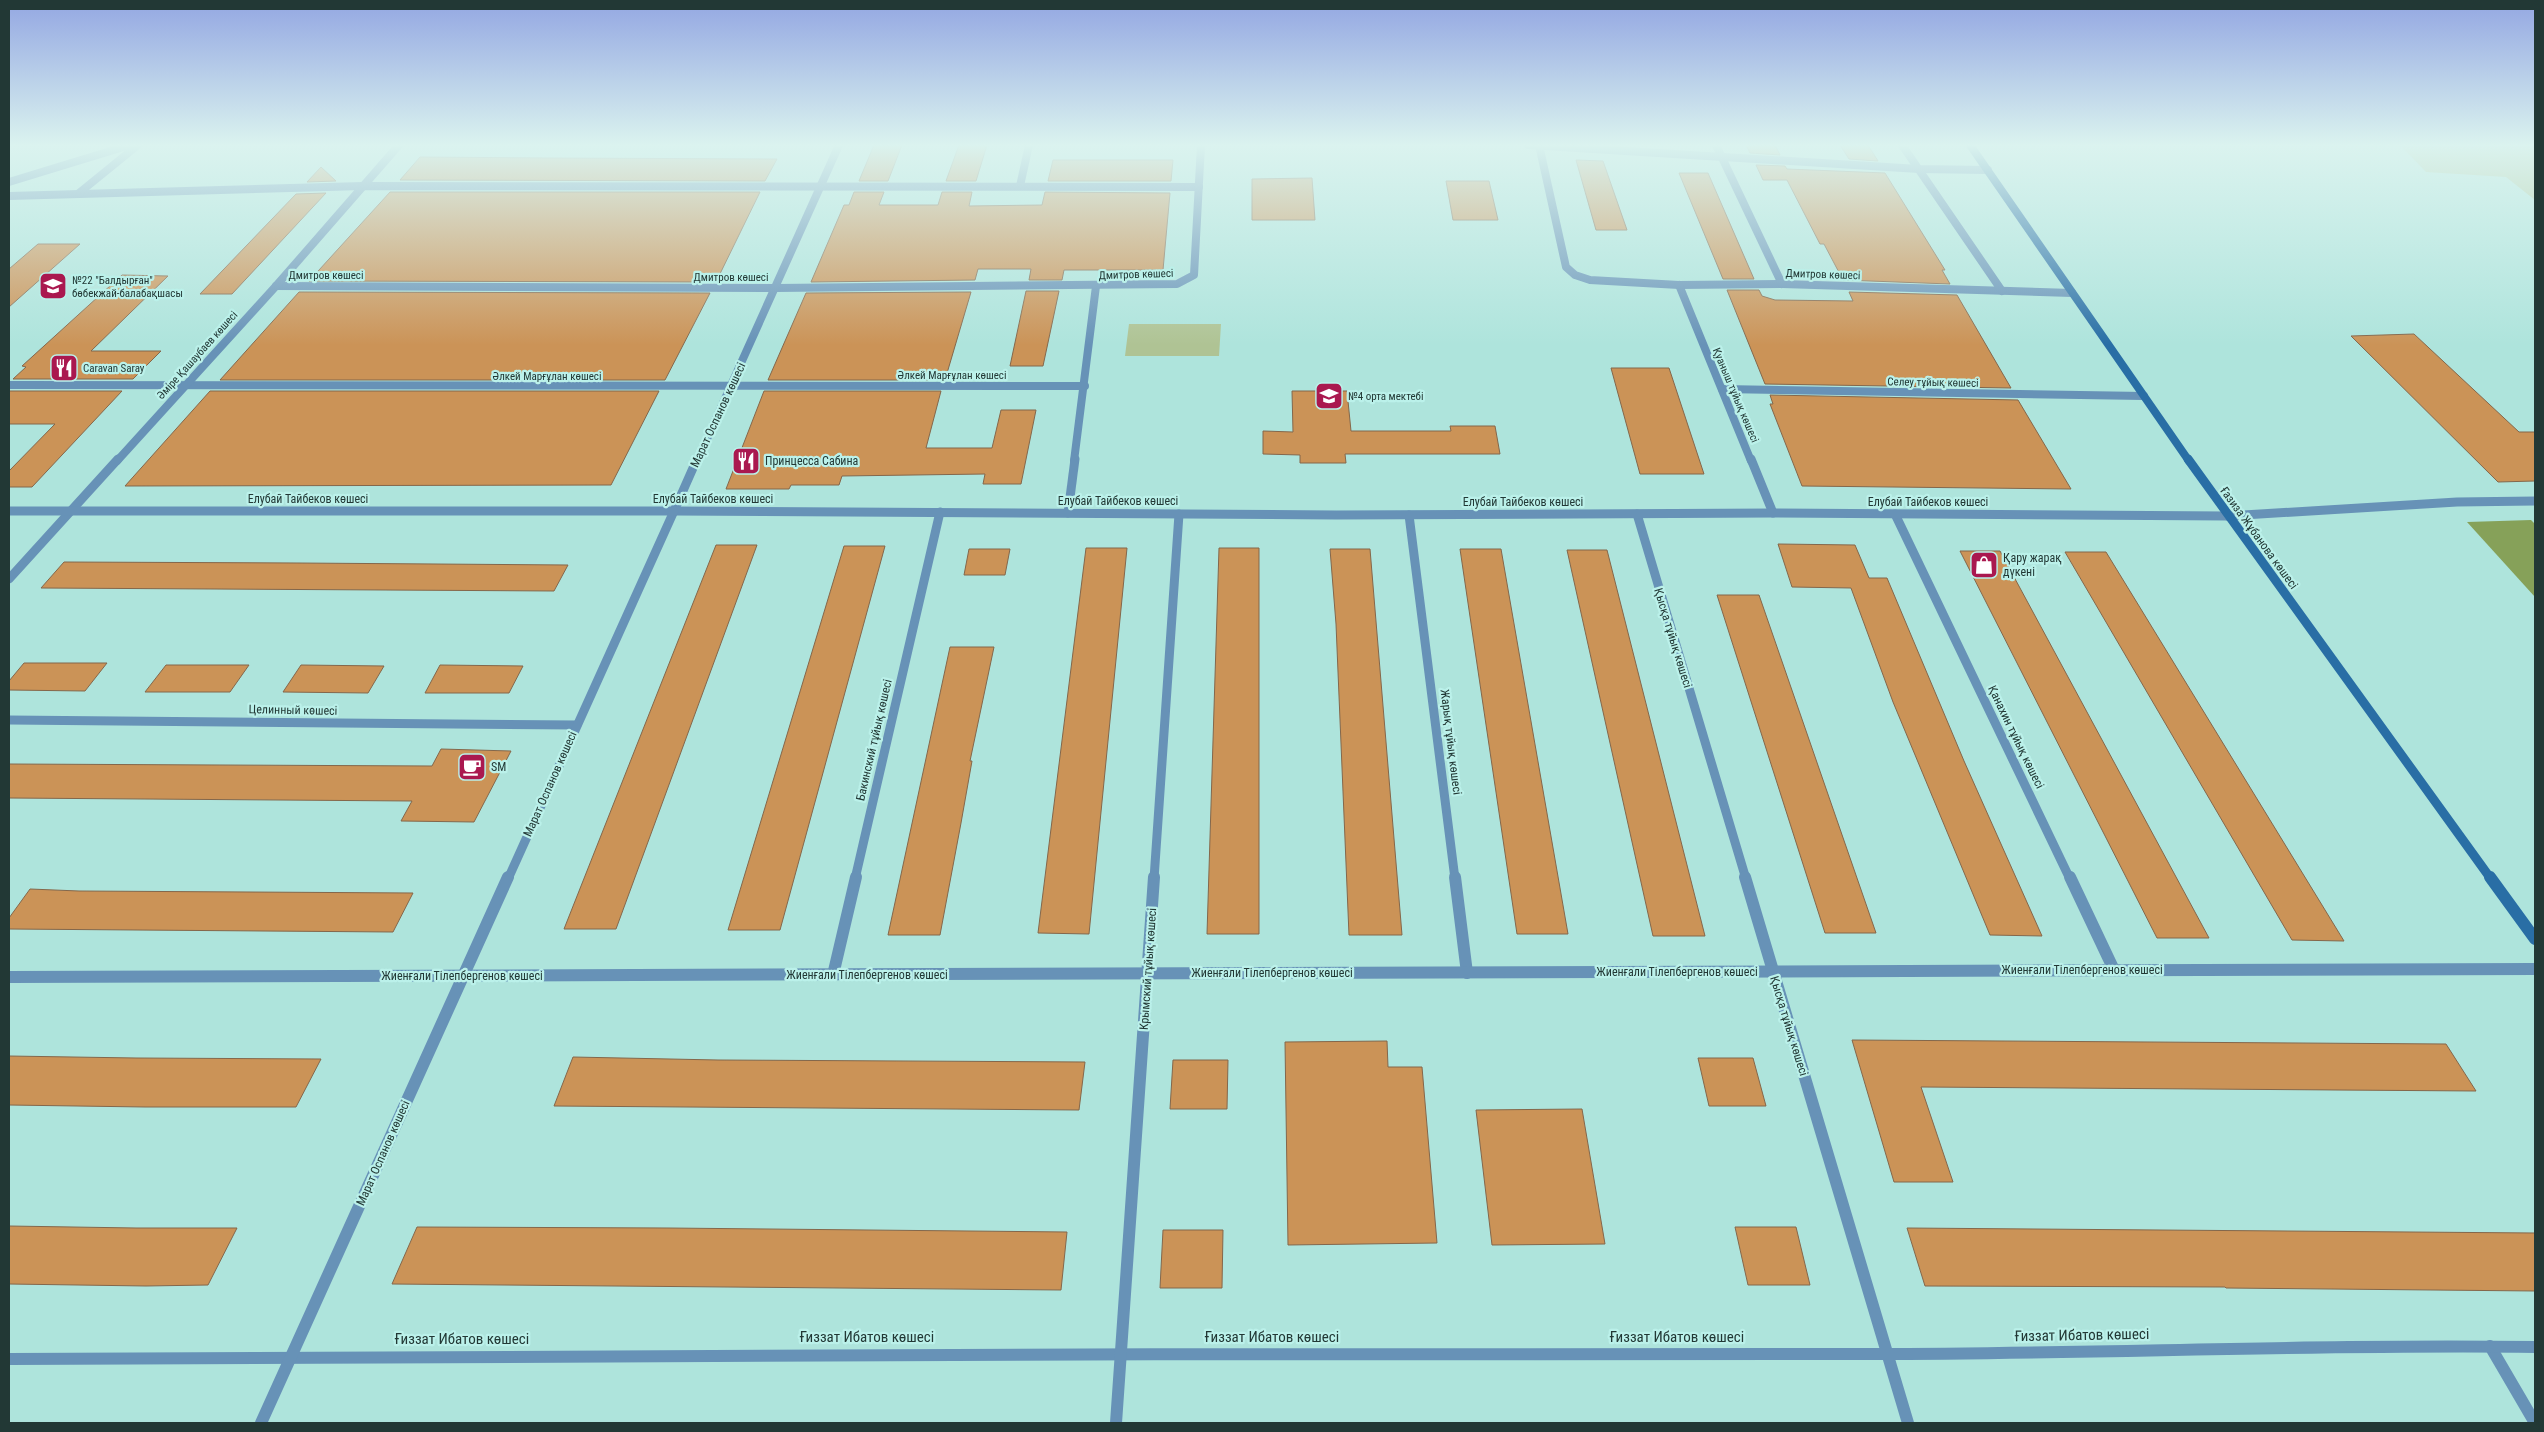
<svg xmlns="http://www.w3.org/2000/svg" width="2544" height="1432" viewBox="0 0 2544 1432" font-family="'Roboto Condensed',sans-serif">
<rect width="100%" height="100%" fill="#aee4dc"/>
<g fill="#afc394">
<path d="M 2400,145 L 2535,145 L 2535,200 L 2506,177 L 2426,172 Z"/>
<path d="M 1129,324 L 1221,324 L 1219,356 L 1125,356 Z"/>
</g>
<path fill="#86a159" d="M 2531,520 L 2535,524 L 2535,597 L 2467,522 Z"/>
<g fill="#cb9357" stroke="#84674b">
<path d="M 874,145 L 902,145 L 888,181 L 859,181 Z"/>
<path d="M 959,145 L 987,145 L 976,181 L 946,181 Z"/>
<path d="M 1746,145 L 1775,145 L 1780,155 L 1750,153 Z"/>
<path d="M 1840,145 L 1868,145 L 1878,161 L 1849,159 Z"/>
<path d="M 420,157 L 549,158 L 777,159 L 765,181 L 400,180 Z"/>
<path d="M 1053,160 L 1173,160 L 1171,181 L 1048,181 Z"/>
<path d="M 1576,160 L 1603,161 L 1627,230 L 1596,230 Z"/>
<path d="M 1756,165 L 1785,166 L 1787,169 L 1885,173 L 1945,270 L 1942,270 L 1950,284 L 1843,280 L 1824,244 L 1820,244 L 1787,180 L 1763,180 Z"/>
<path d="M 321,167 L 336,181 L 307,182 Z"/>
<path d="M 1679,173 L 1708,173 L 1754,279 L 1723,279 Z"/>
<path d="M 1312,178 L 1315,220 L 1252,220 L 1252,179 Z"/>
<path d="M 1446,181 L 1489,181 L 1498,220 L 1453,220 Z"/>
<path d="M 390,192 L 760,192 L 716,282 L 309,281 Z"/>
<path d="M 854,192 L 884,192 L 879,205 L 938,205 L 942,192 L 972,192 L 969,206 L 1042,205 L 1045,192 L 1170,193 L 1163,270 L 1064,270 L 1062,280 L 1029,280 L 1031,269 L 978,269 L 975,280 L 811,282 L 844,205 L 849,205 Z"/>
<path d="M 326,193 L 232,294 L 200,294 L 296,194 Z"/>
<path d="M 38,244 L 80,244 L 9,307 L 9,269 Z"/>
<path d="M 122,275 L 168,276 L 91,351 L 161,351 L 133,379 L 13,379 L 26,367 L 22,366 Z"/>
<path d="M 1727,290 L 1759,290 L 1762,296 L 1775,300 L 1853,301 L 1849,292 L 1957,295 L 2011,388 L 1765,384 Z"/>
<path d="M 1026,291 L 1059,291 L 1043,366 L 1010,366 Z"/>
<path d="M 299,292 L 710,293 L 665,380 L 220,380 Z"/>
<path d="M 971,292 L 945,380 L 768,380 L 806,293 Z"/>
<path d="M 2414,334 L 2519,432 L 2535,432 L 2535,481 L 2498,482 L 2351,336 Z"/>
<path d="M 1611,368 L 1669,368 L 1704,474 L 1640,474 Z"/>
<path d="M 9,391 L 122,391 L 32,487 L 9,487 L 9,471 L 55,424 L 9,424 Z"/>
<path d="M 210,391 L 659,391 L 611,485 L 125,486 Z"/>
<path d="M 764,391 L 941,391 L 926,448 L 992,448 L 1001,410 L 1036,410 L 1021,484 L 983,484 L 985,474 L 842,476 L 839,485 L 791,485 L 789,489 L 726,489 Z"/>
<path d="M 1292,391 L 1347,391 L 1351,431 L 1451,431 L 1450,426 L 1495,426 L 1500,454 L 1345,454 L 1346,463 L 1300,463 L 1300,455 L 1263,454 L 1263,431 L 1293,432 Z"/>
<path d="M 1770,395 L 2018,400 L 2071,489 L 1802,486 L 1770,404 L 1773,404 Z"/>
<path d="M 1778,544 L 1855,545 L 1869,578 L 1887,578 L 1964,761 L 2042,936 L 1990,935 L 1893,702 L 1851,588 L 1792,587 Z"/>
<path d="M 716,545 L 757,545 L 616,929 L 564,929 Z"/>
<path d="M 844,546 L 885,546 L 780,930 L 728,930 Z"/>
<path d="M 1086,548 L 1127,548 L 1089,934 L 1038,933 Z"/>
<path d="M 1219,548 L 1259,548 L 1259,934 L 1207,934 Z"/>
<path d="M 969,549 L 1010,549 L 1005,575 L 964,575 Z"/>
<path d="M 1330,549 L 1370,549 L 1402,935 L 1349,935 L 1336,624 Z"/>
<path d="M 1460,549 L 1501,549 L 1568,934 L 1517,934 Z"/>
<path d="M 1567,550 L 1607,550 L 1705,936 L 1653,936 Z"/>
<path d="M 1960,551 L 2000,551 L 2209,938 L 2157,938 Z"/>
<path d="M 2065,552 L 2106,552 L 2344,941 L 2292,940 Z"/>
<path d="M 64,562 L 298,563 L 568,565 L 554,591 L 41,588 Z"/>
<path d="M 1717,595 L 1759,595 L 1876,933 L 1825,933 Z"/>
<path d="M 950,647 L 994,647 L 970,761 L 972,761 L 961,823 L 940,935 L 888,935 Z"/>
<path d="M 24,663 L 107,663 L 85,691 L 9,690 L 9,681 Z"/>
<path d="M 166,665 L 249,665 L 230,692 L 145,692 Z"/>
<path d="M 301,665 L 384,666 L 368,693 L 283,692 Z"/>
<path d="M 440,665 L 523,666 L 509,693 L 425,693 Z"/>
<path d="M 441,749 L 511,751 L 474,822 L 401,821 L 412,801 L 9,798 L 9,764 L 432,766 Z"/>
<path d="M 30,889 L 79,891 L 413,893 L 393,932 L 9,929 L 9,918 Z"/>
<path d="M 1852,1040 L 2446,1044 L 2476,1091 L 1923,1087 L 1921,1087 L 1953,1182 L 1894,1182 Z"/>
<path d="M 1387,1041 L 1388,1067 L 1422,1067 L 1437,1243 L 1288,1245 L 1285,1042 Z"/>
<path d="M 9,1056 L 136,1058 L 321,1059 L 296,1107 L 145,1107 L 9,1105 Z"/>
<path d="M 573,1057 L 718,1060 L 1085,1062 L 1079,1110 L 554,1106 Z"/>
<path d="M 1698,1058 L 1753,1058 L 1766,1106 L 1709,1106 Z"/>
<path d="M 1173,1060 L 1228,1060 L 1227,1109 L 1170,1109 Z"/>
<path d="M 1582,1109 L 1605,1244 L 1492,1245 L 1476,1110 Z"/>
<path d="M 9,1226 L 136,1228 L 237,1228 L 208,1285 L 146,1286 L 9,1284 Z"/>
<path d="M 417,1227 L 668,1228 L 1067,1232 L 1061,1290 L 392,1284 Z"/>
<path d="M 1735,1227 L 1796,1227 L 1810,1285 L 1748,1285 Z"/>
<path d="M 1907,1228 L 2535,1233 L 2535,1291 L 2226,1288 L 2225,1287 L 1925,1286 Z"/>
<path d="M 1163,1230 L 1223,1230 L 1222,1288 L 1160,1288 Z"/>
</g>
<g fill="none" stroke-linecap="round" stroke-linejoin="round">
<g stroke="#6792b7" stroke-width="8">
<path d="M 9,182 L 130,145"/>
<path d="M 79,193 L 138,145"/>
<path d="M 1074,461 L 1096,286"/>
</g>
<g stroke="#6792b7" stroke-width="9">
<path d="M 1068,513 L 1075,459"/>
<path d="M 2227,516 L 2457,502 L 2535,501"/>
</g>
<path stroke="#6792b7" stroke-width="12" d="M 2490,1346 L 2535,1423"/>
<g stroke="#6792b7" stroke-width="8">
<path d="M 1528,145 L 1919,169 L 1988,170"/>
<path d="M 1539,145 L 1566,267 L 1575,275 L 1590,280 L 1679,285 L 1782,284 L 2072,293"/>
<path d="M 1716,145 L 1782,284"/>
<path d="M 1902,145 L 2002,291"/>
<path d="M 1020,186 L 1029,145"/>
<path d="M 9,196 L 363,186 L 1199,187"/>
<path d="M 1679,285 L 1751,461"/>
<path d="M 276,286 L 776,288 L 1177,284 L 1194,275 L 1201,145"/>
<path d="M 9,385 L 1085,386"/>
<path d="M 1722,389 L 2144,396"/>
<path d="M 117,461 L 276,286 L 399,145"/>
<path d="M 697,461 L 839,145"/>
</g>
<g stroke="#6792b7" stroke-width="9">
<path d="M 1751,459 L 1773,513"/>
<path d="M 674,511 L 697,459"/>
<path d="M 1637,514 L 1746,879"/>
<path d="M 1895,514 L 2070,879"/>
<path d="M 1409,515 L 1455,879"/>
<path d="M 9,579 L 118,459"/>
<path d="M 9,720 L 577,725"/>
<path d="M 855,879 L 940,512"/>
<path d="M 1154,879 L 1179,514"/>
</g>
<g stroke="#6792b7" stroke-width="12">
<path d="M 1455,877 L 1467,973"/>
<path d="M 1745,877 L 1908,1423"/>
<path d="M 2070,877 L 2114,970"/>
<path d="M 833,975 L 856,877"/>
<path d="M 9,977 L 2535,969"/>
<path d="M 9,1359 C 631,1352 1253,1355 1875,1354 C 2095,1354 2315,1344 2535,1347"/>
<path d="M 1116,1423 L 1154,877"/>
</g>
<g stroke="#6792b7" stroke-width="9">
<path d="M 9,511 L 674,511 L 1336,515 L 1773,513 L 2227,516"/>
<path d="M 508,879 L 674,511"/>
</g>
<path stroke="#6792b7" stroke-width="12" d="M 261,1423 L 508,877"/>
<path stroke="#296ea5" stroke-width="8" d="M 1970,145 L 2189,461"/>
<path stroke="#296ea5" stroke-width="9" d="M 2188,459 L 2491,879"/>
<path stroke="#296ea5" stroke-width="12" d="M 2490,877 L 2535,939"/>
</g>
<linearGradient id="sky" x2="0" y2="1"><stop stop-color="#93a7e2"/><stop offset="0.42" stop-color="#dbf3ef"/><stop offset="1" stop-color="#dbf3ef" stop-opacity="0"/></linearGradient>
<rect width="2544" height="345" fill="url(#sky)"/>
<defs>
<symbol id="school-square" viewBox="-11 -11 22 22"><rect x="-9" y="-9" width="18" height="18" rx="4" fill="#aa184f" stroke="#bbf1ea"/><path d="M0-5L7-2L0 1L-7-2ZM-4 1L0 2.5L4 1V4Q0 6-4 4Z" fill="#fff"/></symbol>
<symbol id="restaurant-square" viewBox="-11 -11 22 22"><rect x="-9" y="-9" width="18" height="18" rx="4" fill="#aa184f" stroke="#bbf1ea"/><path d="M-5-6h1v4h1v-4h1v4h1v-4h1v5L-1.5 .5V6h-2V.5L-5-1ZM5-6V6H3V1.5H1.5Q1.5-4 5-6Z" fill="#fff"/></symbol>
<symbol id="shop-square" viewBox="-11 -11 22 22"><rect x="-9" y="-9" width="18" height="18" rx="4" fill="#aa184f" stroke="#bbf1ea"/><path d="M-5-2.5h2.3a2.7 3.5 0 0 1 5.4 0H5L5.5 6h-11ZM-1.5-2.5h3a1.5 2.3 0 0 0-3 0Z" fill="#fff"/></symbol>
<symbol id="cafe-square" viewBox="-11 -11 22 22"><rect x="-9" y="-9" width="18" height="18" rx="4" fill="#aa184f" stroke="#bbf1ea"/><path d="M-5.5-4.5H6V0H3Q3 3.5 0 3.5H-2.5Q-5.5 3.5-5.5 0ZM3-3.2v2h1.7v-2ZM-6 4.5H4V6H-6Z" fill="#fff"/></symbol>
</defs>
<g fill-rule="evenodd">
<use href="#school-square" x="37" y="270" width="32" height="32"/>
<use href="#restaurant-square" x="48" y="352" width="32" height="32"/>
<use href="#school-square" x="1313" y="380" width="32" height="32"/>
<use href="#restaurant-square" x="730" y="445" width="32" height="32"/>
<use href="#shop-square" x="1968" y="549" width="32" height="32"/>
<use href="#cafe-square" x="456" y="751" width="32" height="32"/>
</g>
<g text-anchor="middle" stroke-width="4.5" stroke-linejoin="round" paint-order="stroke">
<g font-size="11" fill="#223835" stroke="#bbf1ea">
<text transform="translate(1136 274) rotate(-2)" y="4">Дмитров көшесі</text>
<text transform="translate(1823 274) rotate(2)" y="4">Дмитров көшесі</text>
<text x="326" y="279">Дмитров көшесі</text>
<text x="731" y="281">Дмитров көшесі</text>
<text transform="translate(197 355) rotate(-48)" y="4">Әміре Қашаубаев көшесі</text>
<text x="952" y="379">Әлкей Марғұлан көшесі</text>
<text x="547" y="380">Әлкей Марғұлан көшесі</text>
<text transform="translate(1933 382) rotate(1)" y="4">Селеу тұйық көшесі</text>
<text transform="translate(1736 395) rotate(67)" y="4">Қуаныш тұйық көшесі</text>
</g>
<g font-size="11" fill="#223835" stroke="#bbf1ea" text-anchor="start">
<text x="72" y="284">№22 "Балдырған"<tspan x="72" dy="13">бөбекжай-балабақшасы</tspan></text>
<text x="83" y="372">Caravan Saray</text>
<text x="1348" y="400">№4 орта мектебі</text>
</g>
<g font-size="12" fill="#223835" stroke="#bbf1ea">
<text transform="translate(718 415) rotate(-65)" y="4">Марат Оспанов көшесі</text>
<text x="308" y="503">Елубай Тайбеков көшесі</text>
<text x="713" y="503">Елубай Тайбеков көшесі</text>
<text x="1118" y="505">Елубай Тайбеков көшесі</text>
<text x="1523" y="506">Елубай Тайбеков көшесі</text>
<text x="1928" y="506">Елубай Тайбеков көшесі</text>
<text transform="translate(2259 538) rotate(54)" y="4">Ғазиза Жұбанова көшесі</text>
<text transform="translate(1673 638) rotate(73)" y="4">Қысқа тұйық көшесі</text>
<text transform="translate(293 710) rotate(1)" y="4">Целинный көшесі</text>
<text transform="translate(2016 737) rotate(64)" y="4">Қанахин тұйық көшесі</text>
<text transform="translate(874 740) rotate(-77)" y="4">Бакинский тұйық көшесі</text>
<text transform="translate(1451 742) rotate(83)" y="4">Жарық тұйық көшесі</text>
<text transform="translate(550 784) rotate(-66)" y="4">Марат Оспанов көшесі</text>
<text transform="translate(1148 969) rotate(-86)" y="4">Крымский тұйық көшесі</text>
<text x="2082" y="974">Жиенғали Тілепбергенов көшесі</text>
<text x="1677" y="976">Жиенғали Тілепбергенов көшесі</text>
<text x="1272" y="977">Жиенғали Тілепбергенов көшесі</text>
<text x="867" y="979">Жиенғали Тілепбергенов көшесі</text>
<text x="462" y="980">Жиенғали Тілепбергенов көшесі</text>
<text transform="translate(1789 1026) rotate(73)" y="4">Қысқа тұйық көшесі</text>
<text transform="translate(383 1153) rotate(-66)" y="4">Марат Оспанов көшесі</text>
</g>
<g font-size="12" fill="#223835" stroke="#bbf1ea" text-anchor="start">
<text x="765" y="465">Принцесса Сабина</text>
<text x="2003" y="562">Қару жарақ<tspan x="2003" dy="14">дүкені</tspan></text>
<text x="491" y="771">SM</text>
</g>
<g font-size="15" fill="#223835" stroke="#bbf1ea">
<text transform="translate(2082 1335) rotate(-1)" y="5">Ғиззат Ибатов көшесі</text>
<text x="867" y="1342">Ғиззат Ибатов көшесі</text>
<text x="1272" y="1342">Ғиззат Ибатов көшесі</text>
<text x="1677" y="1342">Ғиззат Ибатов көшесі</text>
<text x="462" y="1344">Ғиззат Ибатов көшесі</text>
</g>
</g>
<rect width="2544" height="1432" fill="none" stroke="#223835" stroke-width="20"/>
</svg>
